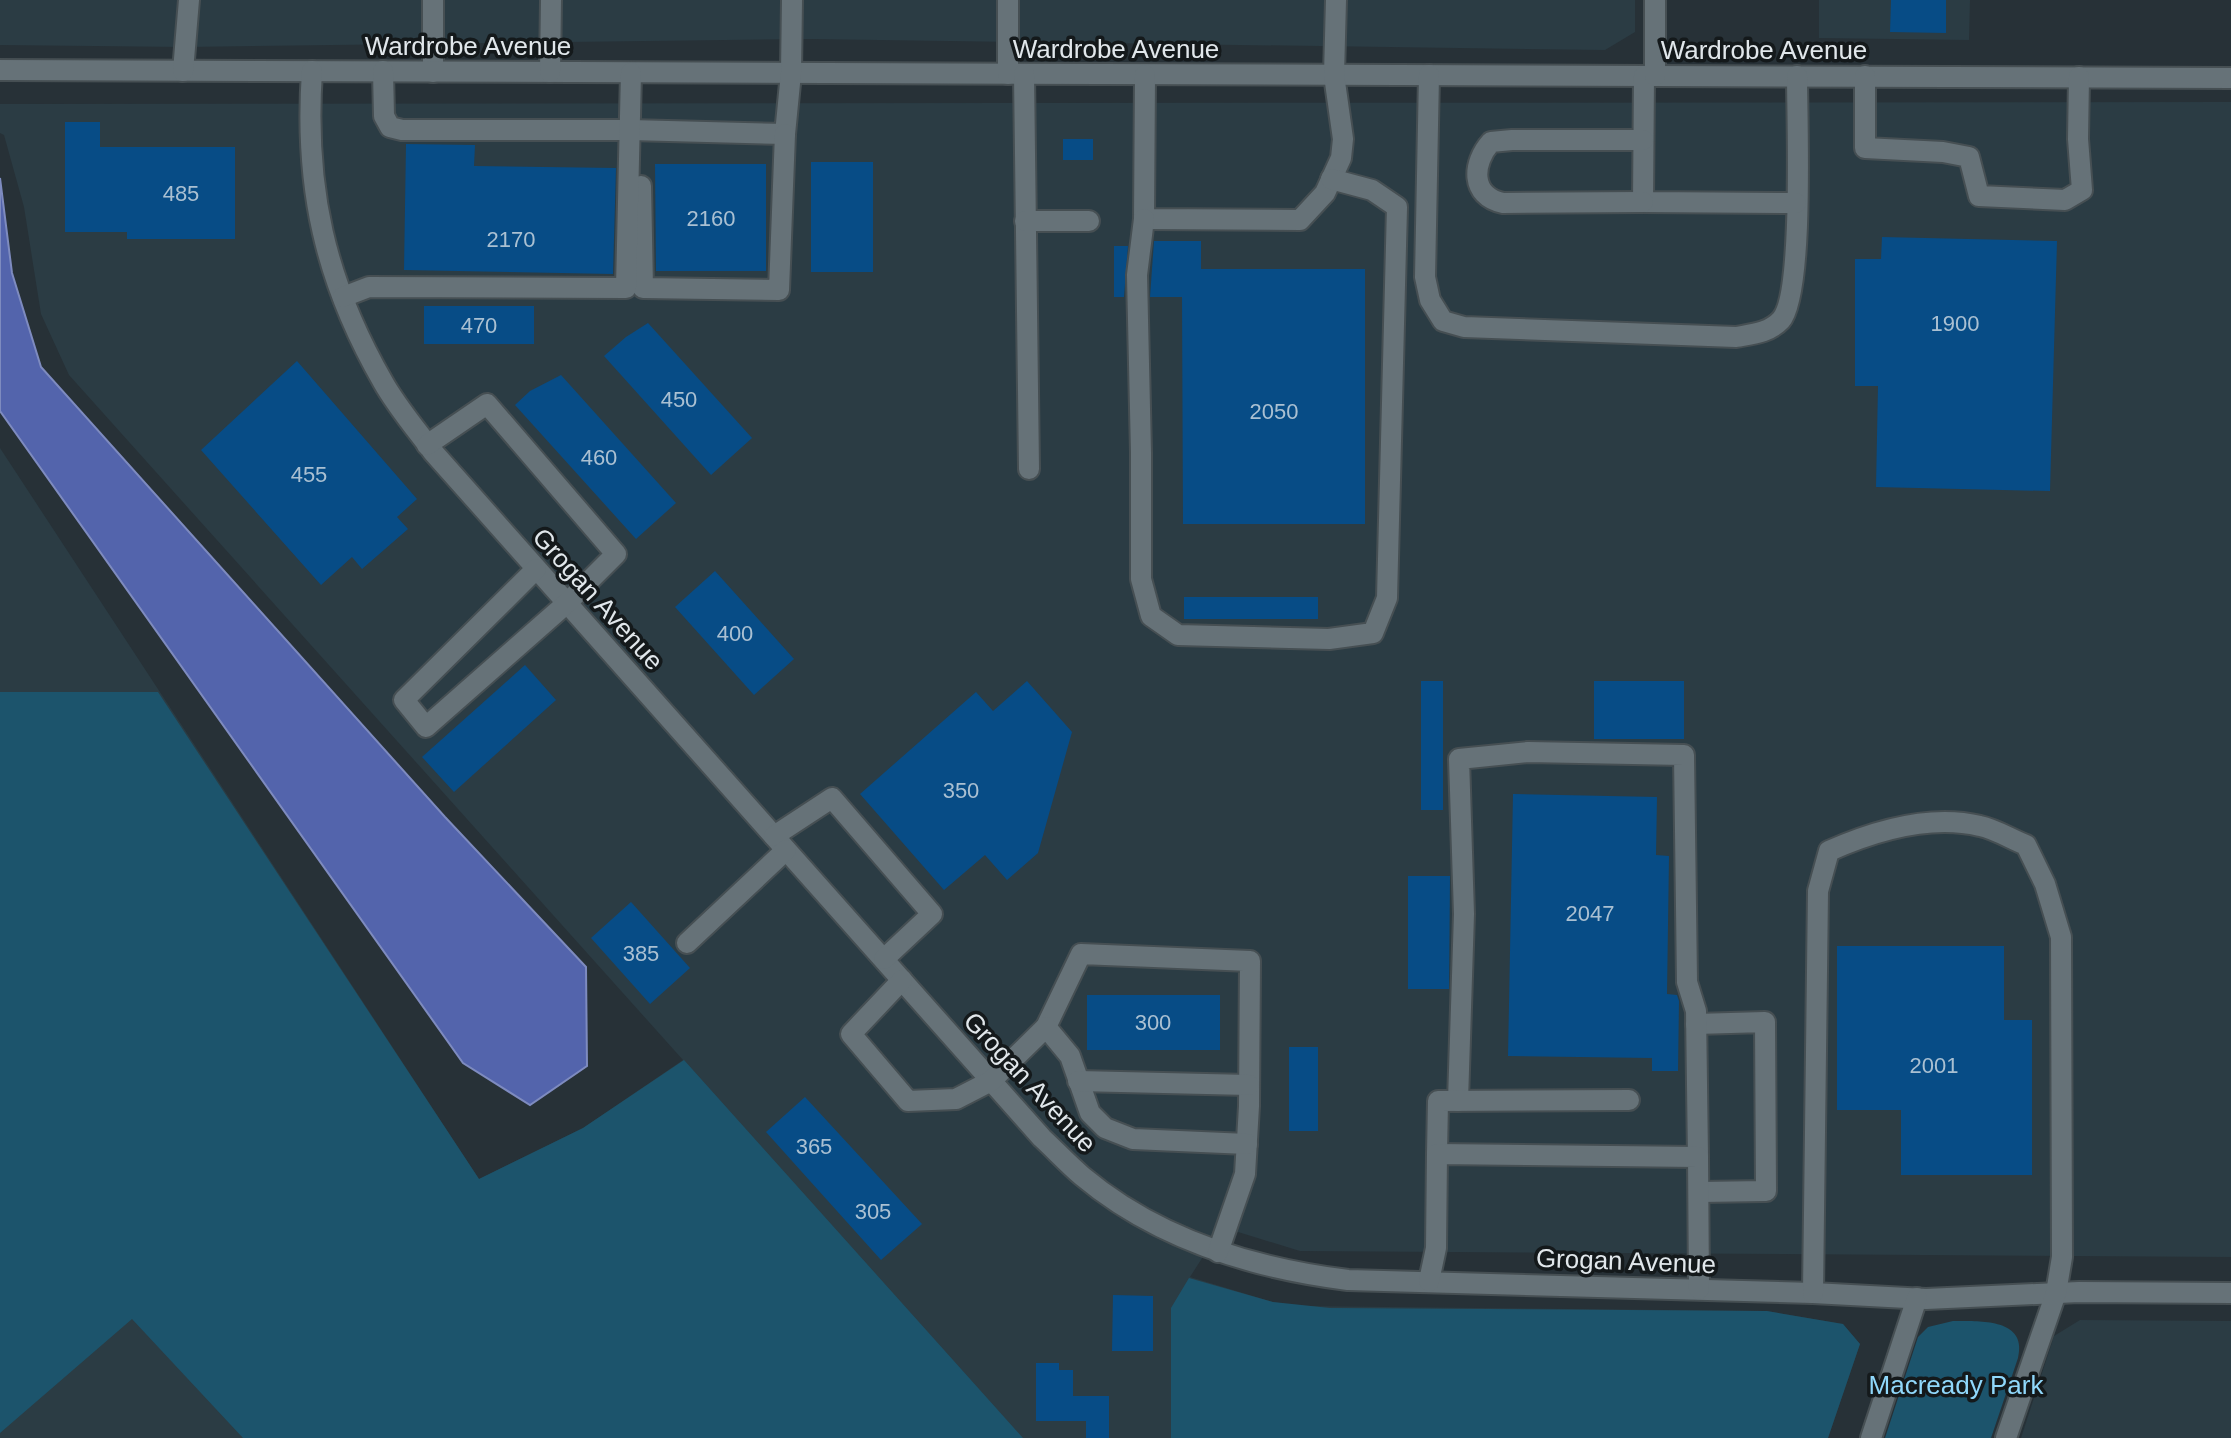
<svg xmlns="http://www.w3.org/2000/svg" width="2231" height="1438" viewBox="0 0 2231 1438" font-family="Arial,sans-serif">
<rect width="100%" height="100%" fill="#273137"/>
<g fill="#2b3c44">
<path d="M 0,0 L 1635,0 L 1635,32 L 1605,50 L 810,39 L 185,47 L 0,45 Z"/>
<path d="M 1819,0 L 1970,0 L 1969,40 L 1819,38 Z"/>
<path d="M 2231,102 L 2231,1257 L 1300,1251 L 1222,1227 L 1190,1277 L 1273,1302 L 1298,1306 L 1767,1311 L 1843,1324 L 1860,1344 L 1828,1438 L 0,1438 L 0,448 L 479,1179 L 583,1128 L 683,1060 L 69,375 L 41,314 L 24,207 L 4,135 L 0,133 L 0,104 Z"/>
<path d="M 2080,1320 L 2231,1321 L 2231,1438 L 2021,1438 L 2054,1336 Z"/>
</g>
<g fill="#1c546c">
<path d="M 0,692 L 158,692 L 479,1179 L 583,1128 L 684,1060 L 1023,1438 L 243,1438 L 132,1319 L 0,1433 Z"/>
<path d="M 1189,1278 L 1273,1302 L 1330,1308 L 1767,1311 L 1843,1324 L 1860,1344 L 1828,1438 L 1171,1438 L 1171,1308 Z"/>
<path d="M 1953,1321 C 1979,1321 2028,1318 2018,1358 L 1991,1438 L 1885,1438 L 1918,1337 L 1928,1327 Z"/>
</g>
<path fill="#5364ac" stroke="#7e8bbf" stroke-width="2" d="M 0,178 L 12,273 L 41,367 L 445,817 L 586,967 L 587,1066 L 530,1105 L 463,1063 L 0,411 Z"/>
<g fill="#074c86">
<path d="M 1891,0 L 1946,0 L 1946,33 L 1890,32 Z"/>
<path d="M 65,122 L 100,122 L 100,147 L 235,147 L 235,239 L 127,239 L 127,232 L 65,232 Z"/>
<rect x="1063" y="139" width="30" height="21"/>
<path d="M 406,144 L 475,145 L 474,166 L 616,168 L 613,274 L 404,270 Z"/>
<rect x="811" y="162" width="62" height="110"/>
<path d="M 655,164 L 766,164 L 766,271 L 656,271 Z"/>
<path d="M 1882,237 L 2057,241 L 2050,491 L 1876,487 L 1878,386 L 1855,386 L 1855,259 L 1881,259 Z"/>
<path d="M 1154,241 L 1201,241 L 1201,269 L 1365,269 L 1365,524 L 1183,524 L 1182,297 L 1150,297 Z"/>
<path d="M 1114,246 L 1128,246 L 1124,297 L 1114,297 Z"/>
<rect x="424" y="306" width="110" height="38"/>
<path d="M 648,323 L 752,438 L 711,475 L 604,356 L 626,337 Z"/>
<path d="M 297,361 L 417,499 L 397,517 L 408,529 L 362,569 L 352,557 L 321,585 L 201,450 Z"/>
<path d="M 561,375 L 676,503 L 636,539 L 515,405 L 530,391 Z"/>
<path d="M 715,571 L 794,659 L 754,695 L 675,607 Z"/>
<rect x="1184" y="597" width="134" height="22"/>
<path d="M 525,665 L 556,700 L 454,792 L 422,757 Z"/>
<path d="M 1027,681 L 1072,732 L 1038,853 L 1007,880 L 985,855 L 944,890 L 860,794 L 976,692 L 993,711 Z"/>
<rect x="1421" y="681" width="22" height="129"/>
<rect x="1594" y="681" width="90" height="58"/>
<path d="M 1513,794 L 1657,797 L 1656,855 L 1669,856 L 1667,994 L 1677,995 L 1679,1001 L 1678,1071 L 1652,1071 L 1652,1058 L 1508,1056 Z"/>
<path d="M 1408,876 L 1450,876 L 1449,989 L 1408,989 Z"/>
<path d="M 631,902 L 690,968 L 650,1004 L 591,938 Z"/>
<path d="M 1837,946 L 2004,946 L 2004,1020 L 2032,1020 L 2032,1175 L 1901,1175 L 1901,1110 L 1837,1110 Z"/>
<rect x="1087" y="995" width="133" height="55"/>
<rect x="1289" y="1047" width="29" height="84"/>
<path d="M 805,1097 L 922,1224 L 881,1260 L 766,1132 Z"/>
<path d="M 1113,1295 L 1153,1296 L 1153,1351 L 1112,1351 Z"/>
<path d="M 1036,1363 L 1059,1363 L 1059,1370 L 1073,1370 L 1073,1396 L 1109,1396 L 1109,1438 L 1086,1438 L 1086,1421 L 1036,1421 Z"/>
</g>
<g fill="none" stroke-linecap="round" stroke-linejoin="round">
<defs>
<g id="minor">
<path d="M 433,0 L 433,72"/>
<path d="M 0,70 L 2231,78"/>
<path d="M 183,71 L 189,0"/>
<path d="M 312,71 C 304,187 325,281 383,382 C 397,407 416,429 433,452 L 1042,1138 C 1055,1150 1068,1164 1082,1176 C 1157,1239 1251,1268 1348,1280 L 1813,1293 L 1926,1299 L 2079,1292 L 2231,1293"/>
<path d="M 383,71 L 384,116 L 390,127 L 402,130 L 630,130 L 785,134 L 791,73 L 792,0"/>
<path d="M 550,72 L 551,0"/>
<path d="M 1008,74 L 1008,0"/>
<path d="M 1024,74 L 1029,469"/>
<path d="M 1145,75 L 1144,219 L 1300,220 L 1325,193 L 1341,158 L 1343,139 L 1334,75 L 1336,0"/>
<path d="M 1429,75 L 1425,277 L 1430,300 L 1443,321 L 1464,327 L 1736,337 C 1752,334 1769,333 1781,320 C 1804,294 1797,119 1797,76"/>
<path d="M 1644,76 L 1643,202 L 1796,203"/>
<path d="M 1655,76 L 1655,0"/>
<path d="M 1865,76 L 1865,148 L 1943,152 L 1969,157 L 1979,196 L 2065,200 L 2082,190 L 2078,139 L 2079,77"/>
<path d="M 641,186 L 643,288 L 779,290 L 785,134"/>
<path d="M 1643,202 L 1503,203 C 1470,196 1472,163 1491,142 L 1512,140 L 1643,140"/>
<path d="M 1144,219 L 1137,275 L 1141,453 L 1141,579 L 1151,616 L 1178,635 L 1329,639 L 1373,633 L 1387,598 L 1397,207 L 1372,190 L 1331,179"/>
<path d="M 1025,221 L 1089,221"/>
<path d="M 343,297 L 369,287 L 626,288 L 631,73"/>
<path d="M 427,445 L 487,404 L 616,554 L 567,603 L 426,727 L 404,700 L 536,569"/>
<path d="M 774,836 L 832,798 L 932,914 L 884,959"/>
<path d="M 687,943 L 786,850"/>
<path d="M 902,980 L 851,1034 L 908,1101 L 956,1099 L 991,1081 L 1046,1027 L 1081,954 L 1250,961 L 1249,1106 L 1245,1174 L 1218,1252"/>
<path d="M 1696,1024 L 1765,1022 L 1766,1191 L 1700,1192"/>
<path d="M 1046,1027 L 1070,1056 L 1090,1113 L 1105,1128 L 1133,1139 L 1247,1144"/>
<path d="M 1078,1081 L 1249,1085"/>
<path d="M 1458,1101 L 1464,914 L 1459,759 L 1528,752 L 1684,755 L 1687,982 L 1696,1011 L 1698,1157"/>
<path d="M 1437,1154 L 1438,1101 L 1629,1100"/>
<path d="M 1429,1281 L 1436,1248 L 1437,1154 L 1698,1157 L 1699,1289"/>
<path d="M 1813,1293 L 1818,891 L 1829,851 C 1874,831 1930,814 1980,826 C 1995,829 2011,839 2026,845 L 2045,884 L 2061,937 L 2062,1257 L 2056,1293 L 2006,1438"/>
<path d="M 1871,1438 L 1917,1298"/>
</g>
</defs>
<use href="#minor" stroke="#464f53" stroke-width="24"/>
<use href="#minor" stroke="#667278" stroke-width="20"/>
</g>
<g text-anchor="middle" stroke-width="7" stroke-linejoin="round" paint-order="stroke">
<g font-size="22" fill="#aac0d2">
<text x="181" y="201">485</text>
<text x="711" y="226">2160</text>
<text x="511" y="247">2170</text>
<text x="1955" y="331">1900</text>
<text x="479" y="333">470</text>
<text x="679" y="407">450</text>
<text x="1274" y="419">2050</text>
<text x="599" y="465">460</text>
<text x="309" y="482">455</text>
<text x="735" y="641">400</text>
<text x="961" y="798">350</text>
<text x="1590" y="921">2047</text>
<text x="641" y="961">385</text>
<text x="1153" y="1030">300</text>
<text x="1934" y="1073">2001</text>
<text x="814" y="1154">365</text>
<text x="873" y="1219">305</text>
</g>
<g font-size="26" fill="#e1e7eb" stroke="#14191b">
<text x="468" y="55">Wardrobe Avenue</text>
<text x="1116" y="58">Wardrobe Avenue</text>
<text x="1764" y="59">Wardrobe Avenue</text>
<text transform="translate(598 599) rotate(48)" y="9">Grogan Avenue</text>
<text transform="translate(1030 1082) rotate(47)" y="9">Grogan Avenue</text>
<text transform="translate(1626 1261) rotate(2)" y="9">Grogan Avenue</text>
</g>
<g font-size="26" fill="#90d8fb" stroke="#14191b">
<text x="1956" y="1394">Macready Park</text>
</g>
</g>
</svg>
